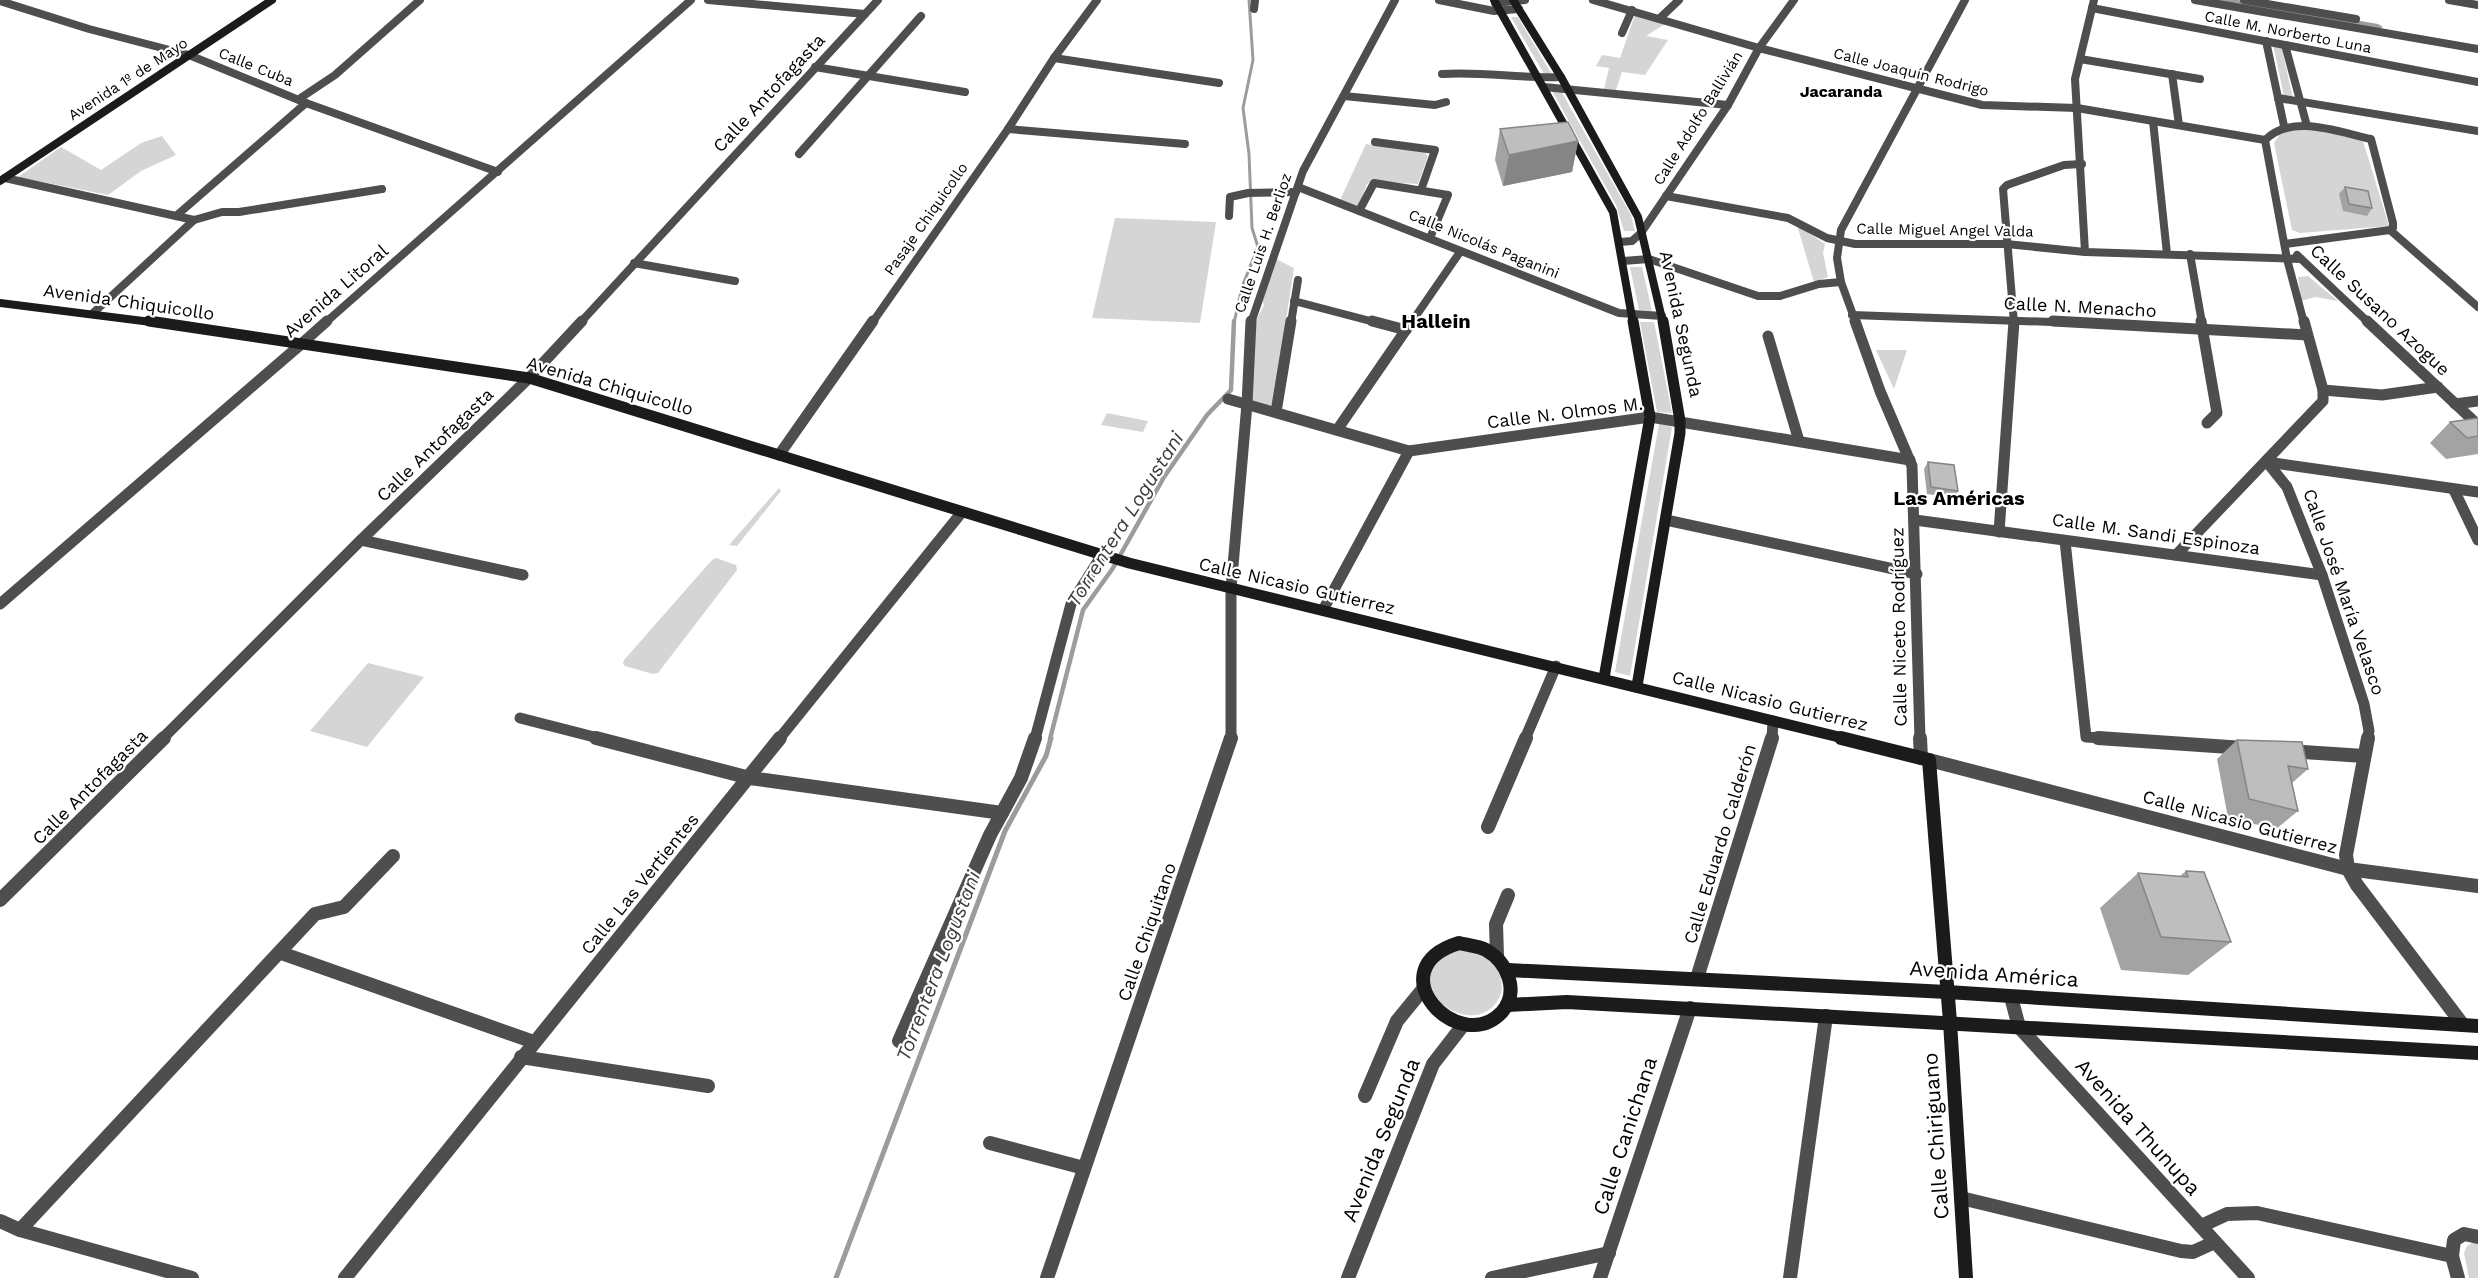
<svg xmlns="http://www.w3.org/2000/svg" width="2478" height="1278" viewBox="0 0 2478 1278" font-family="'Work Sans',sans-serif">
<rect width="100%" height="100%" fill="#fff"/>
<g fill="#d5d5d5">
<path d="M 1635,15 L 1665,24 L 1646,36 L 1668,40 L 1645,75 L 1622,72 L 1616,90 L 1604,89 L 1609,68 L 1596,66 L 1602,55 L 1620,58 Z"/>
<path d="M 1511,17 L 1518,17 L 1551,73 L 1544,74 Z"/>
<path d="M 2273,45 L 2281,46 L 2293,98 L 2284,96 Z"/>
<path d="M 1552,91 L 1561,91 L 1631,215 L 1635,231 L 1624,231 L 1616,205 Z"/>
<path d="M 2296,129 L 2319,130 L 2363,141 L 2389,226 L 2300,233 L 2292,230 L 2274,143 L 2280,134 Z"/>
<path d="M 162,136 L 176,155 L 141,171 L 108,195 L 18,177 L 61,147 L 101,170 L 141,143 Z"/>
<path d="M 1366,144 L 1424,152 L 1428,156 L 1418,184 L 1371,181 L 1367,184 L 1359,205 L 1356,206 L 1340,200 Z"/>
<path d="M 1115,218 L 1216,222 L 1200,323 L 1092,318 Z"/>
<path d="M 1797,225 L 1825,244 L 1823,253 L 1828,277 L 1814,282 Z"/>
<path d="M 1276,259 L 1294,268 L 1273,404 L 1268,406 L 1252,402 L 1255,323 L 1264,305 L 1262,301 Z"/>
<path d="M 1630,267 L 1642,267 L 1652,311 L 1639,310 Z"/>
<path d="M 2308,276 L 2338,301 L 2315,297 L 2301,301 L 2298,277 Z"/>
<path d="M 1640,322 L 1654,322 L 1672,413 L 1657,412 Z"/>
<path d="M 1876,350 L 1907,350 L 1894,389 Z"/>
<path d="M 1107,413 L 1148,421 L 1143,432 L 1101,425 Z"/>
<path d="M 1659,424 L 1672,427 L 1630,676 L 1615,672 Z"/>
<path d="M 779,488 L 781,491 L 737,546 L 729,545 Z"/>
<path d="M 716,558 L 736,565 L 737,570 L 658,673 L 653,674 L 625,666 L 623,664 L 624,660 L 712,560 Z"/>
<path d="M 368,663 L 424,677 L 367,747 L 310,731 Z"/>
<path d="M 1457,950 C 1464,951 1474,951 1480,954 C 1497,961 1508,984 1498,1000 C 1474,1039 1408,995 1437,961 C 1442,956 1451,953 1457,950 Z"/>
<path d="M 2474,1242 L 2478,1243 L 2478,1278 L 2469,1278 L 2464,1253 L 2467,1246 Z"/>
</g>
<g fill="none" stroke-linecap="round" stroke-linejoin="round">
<path stroke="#9c9c9c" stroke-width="3" d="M 1234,323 L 1242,287 L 1258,247 L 1252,228 L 1249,154 L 1243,108 L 1253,60 L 1249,0"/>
<path stroke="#9c9c9c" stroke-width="4.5" d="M 1050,739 L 1083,610 L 1113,568 L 1164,477 L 1207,415 L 1231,390 L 1234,321"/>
<path stroke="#9c9c9c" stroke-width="5" d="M 836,1278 L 1005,831 L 1046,756 L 1051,738"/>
<path fill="#9c9c9c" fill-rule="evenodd" d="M 2216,0 L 2238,0 L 2378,24 L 2383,27 L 2378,30 L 2221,3 Z"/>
<g stroke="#4e4e4e" stroke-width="8">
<path d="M 708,0 L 865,14"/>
<path d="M 1439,0 L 1494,11 L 1519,9"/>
<path d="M 1593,0 L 1759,48 L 1982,105 L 2077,108 L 2265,140"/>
<path d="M 2449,0 L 2478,5"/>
<path d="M 0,1 L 89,29 L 189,55 L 306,103 L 498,172"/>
<path d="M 1495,3 L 1525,0"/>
<path d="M 2092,8 L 2478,82"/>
<path d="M 1254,9 L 1255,0"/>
<path d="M 1660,18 L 1679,0"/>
<path d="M 1622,33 L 1632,10"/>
<path d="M 2266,41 L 2284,126"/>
<path d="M 2285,45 L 2307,126"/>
<path d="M 1054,58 L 1219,83"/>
<path d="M 2080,59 L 2200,79"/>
<path d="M 815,67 L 965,92"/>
<path d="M 1442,74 C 1482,71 1521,79 1561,77"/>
<path d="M 2172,74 L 2179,125"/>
<path d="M 1544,87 L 1728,105"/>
<path d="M 1344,96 L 1435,105 L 1446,102"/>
<path d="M 2278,98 L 2478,131"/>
<path d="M 299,99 L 335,75 L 420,0"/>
<path d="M 2153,121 L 2167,254"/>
<path d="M 1008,129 L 1185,144"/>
<path d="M 1375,142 L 1435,150 L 1421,190"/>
<path d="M 799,154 L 921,16"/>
<path d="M 5,178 L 194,220 L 222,212 L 239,212 L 382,189"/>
<path d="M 1298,187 L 1619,313 L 1662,316"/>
<path d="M 1666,196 L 1788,218 L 1827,238 L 1855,244 L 2006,244 L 2085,252 L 2301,259"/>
<path d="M 1359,211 L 1374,183 L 1448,195 L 1430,238"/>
<path d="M 176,216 L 306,103"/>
<path d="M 1229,216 L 1230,197 L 1248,193 L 1296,192"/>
<path d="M 1620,242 L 1632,241 L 1641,233 L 1728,105 L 1759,48 L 1794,0"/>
<path d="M 2285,244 L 2390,230"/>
<path d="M 2085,252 L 2075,79 L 2094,0"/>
<path d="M 2190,254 L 2202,323"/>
<path d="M 2297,255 L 2369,323"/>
<path d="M 1623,261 L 1649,259 L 1758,296 L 1780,296 L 1819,284 L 1841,282"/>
<path d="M 634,263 L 735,281"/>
<path d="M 1294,301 L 1378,323"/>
<path d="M 92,314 L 194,220"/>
<path d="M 1852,315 L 2080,323"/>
<path d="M 325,323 L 691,0"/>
<path d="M 580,323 L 878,0"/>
<path d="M 872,323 L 1008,129 L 1054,58 L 1097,0"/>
<path d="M 1251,323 L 1303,171 L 1395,0"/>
<path d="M 1291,323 L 1298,280"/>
<path d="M 1411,323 L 1460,252"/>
<path d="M 2014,323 L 2003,189 L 2007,185 L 2064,165 L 2082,164"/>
<path d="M 2304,323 L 2287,259 L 2265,140 C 2292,113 2338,132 2371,139 L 2393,223 L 2393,228 L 2390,230 L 2478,307"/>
</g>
<g stroke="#4e4e4e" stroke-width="11">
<path d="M 1372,321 L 1406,330"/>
<path d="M 2053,321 L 2307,335"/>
<path d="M 2201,321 L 2217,413 L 2207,423"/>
<path d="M 2367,321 L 2478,425"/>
<path d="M 1768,336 L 1799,441"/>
<path d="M 299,346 L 327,321"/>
<path d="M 2323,390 L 2382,395 L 2438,387"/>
<path d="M 1228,399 L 1409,451 L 1650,417 L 1910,460"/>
<path d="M 2455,404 L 2478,401"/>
<path d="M 1276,412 L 1291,321"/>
<path d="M 1337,430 L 1412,321"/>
<path d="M 779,455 L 873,321"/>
<path d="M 2267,462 L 2287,487 L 2322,575 L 2364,704 L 2369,731 L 2367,739"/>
<path d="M 2267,462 L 2478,492"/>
<path d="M 2454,490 L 2478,540"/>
<path d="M 1666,520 L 1917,574"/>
<path d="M 1915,520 L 2322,575"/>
<path d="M 1999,532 L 2014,321"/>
<path d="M 361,540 L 523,575"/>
<path d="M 2065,541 L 2086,737 L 2119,739"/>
<path d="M 2176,555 L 2323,401 L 2323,390 L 2304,321"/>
<path d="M 1231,589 L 1247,404 L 1251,321"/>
<path d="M 1323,610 L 1409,451"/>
<path d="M 520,718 L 602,739"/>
<path d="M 162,739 L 361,540 L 529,378 L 582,321"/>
<path d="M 779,739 L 962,512"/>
<path d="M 1035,739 L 1071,604 L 1102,555"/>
<path d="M 1525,739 L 1556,666"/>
<path d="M 1772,739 L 1773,721"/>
</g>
<g stroke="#4e4e4e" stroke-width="14">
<path d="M 596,738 L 750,778 L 1002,813"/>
<path d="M 2098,738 L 2244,748"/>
<path d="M 2368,738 L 2346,855 L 2348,869 L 2357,885 L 2463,1025"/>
<path d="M 2288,751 L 2364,756"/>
<path d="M 1929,760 L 2348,869 L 2478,886"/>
<path d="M 1488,827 L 1526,738"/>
<path d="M 0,900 L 164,738"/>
<path d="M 281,953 L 534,1042"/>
<path d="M 1497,956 L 1496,924 L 1508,895"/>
<path d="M 1697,978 L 1772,738"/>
<path d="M 899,1041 L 990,835 L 1021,778 L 1035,738"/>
<path d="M 521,1057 L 708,1086"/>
<path d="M 1365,1096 L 1397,1021 L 1424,988"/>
<path d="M 990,1143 L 1084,1168"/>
<path d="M 1961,1198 L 2181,1251 L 2193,1252 L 2215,1242"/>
<path d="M 0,1221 L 20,1230 L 192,1278"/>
<path d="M 2201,1226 L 2227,1214 L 2257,1213 L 2452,1256 L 2458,1278"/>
<path d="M 20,1230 L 315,914 L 344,907 L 393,856"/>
<path d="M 2452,1256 L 2454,1240 L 2464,1234 L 2478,1237"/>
<path d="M 345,1278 L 780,738"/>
<path d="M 1348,1278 L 1433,1064 L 1464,1024"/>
<path d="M 1492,1278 L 1609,1253"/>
<path d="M 1790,1278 L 1826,1016"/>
</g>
<g stroke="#4e4e4e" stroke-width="8">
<path d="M 2195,0 L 2478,49"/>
<path d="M 2244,0 L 2356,19"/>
<path d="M 1856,323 L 1841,282 L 1837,258 L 1841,230 L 1965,0"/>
</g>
<g stroke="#4e4e4e" stroke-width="11">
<path d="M 1855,321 L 1880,391 L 1912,466 L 1920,739"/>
<path d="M 1231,589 L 1231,739"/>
<path d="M 0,604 L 299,346"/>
</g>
<g stroke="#4e4e4e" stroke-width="14">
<path d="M 1920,738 L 1921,758"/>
<path d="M 2011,997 L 2019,1027 L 2248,1278"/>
<path d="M 1047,1278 L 1231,738"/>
<path d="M 1600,1278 L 1690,1008"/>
</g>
<g stroke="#1b1b1b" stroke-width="8">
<path d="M 1494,0 L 1613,212 L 1633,323"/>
<path d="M 1513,0 L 1561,77 L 1638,217 L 1663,323"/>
<path d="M 0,181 L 272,0"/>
<path d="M 0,303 L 159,323"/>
</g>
<g stroke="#1b1b1b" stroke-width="11">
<path d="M 149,321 L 529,378 L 1129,563 L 1847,739"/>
<path d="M 1604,678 L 1650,417 L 1633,321"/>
<path d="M 1637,686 L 1680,433 L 1680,421 L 1663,321"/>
</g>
<g stroke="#1b1b1b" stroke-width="14">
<path d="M 1841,738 L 1929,760 L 1950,1022 L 1966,1278"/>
<path d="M 1459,943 C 1467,945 1478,946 1486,950 C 1507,962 1520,991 1502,1012 C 1459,1058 1375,969 1459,943 Z"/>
<path d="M 1508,970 L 1947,992 L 2478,1026"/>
<path d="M 1508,1005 L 1567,1002 L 2478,1053"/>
</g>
</g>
<g fill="#a3a3a3">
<path d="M 1500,129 L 1578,141 L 1572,172 L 1503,186 L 1495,160 Z"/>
<path d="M 2345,187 L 2372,208 L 2367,216 L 2343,211 L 2339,194 Z"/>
<path d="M 2478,418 L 2478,454 L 2446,459 L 2430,443 L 2450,422 Z"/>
<path d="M 1928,462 L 1958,491 L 1954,498 L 1927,494 L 1924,469 Z"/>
<path d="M 2237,740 L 2308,769 L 2292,783 L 2298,811 L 2276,829 L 2228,818 L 2217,759 Z"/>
<path d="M 2186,871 L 2231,942 L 2188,975 L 2121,970 L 2100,908 L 2138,873 L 2180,876 Z"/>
</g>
<path fill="#858585" d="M 1578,141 L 1572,172 L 1503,186 L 1509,155 Z"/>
<g fill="#bebebe" stroke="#858585" stroke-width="1.5">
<path d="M 1568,122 L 1578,141 L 1509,155 L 1500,129 Z"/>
<path d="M 2345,187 L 2368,191 L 2372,208 L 2349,204 Z"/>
<path d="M 2478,418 L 2478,436 L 2467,438 L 2450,422 Z"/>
<path d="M 1928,462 L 1954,465 L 1958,491 L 1931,487 Z"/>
<path d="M 2237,740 L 2302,742 L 2308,769 L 2288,766 L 2298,811 L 2249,799 Z"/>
<path d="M 2186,871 L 2204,872 L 2231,942 L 2161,937 L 2138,873 L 2188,877 Z"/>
</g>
<g text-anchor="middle" stroke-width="4.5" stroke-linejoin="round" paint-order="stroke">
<g font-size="15" fill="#000" stroke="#fff">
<text transform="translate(2288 32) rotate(11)" y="5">Calle M. Norberto Luna</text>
<text transform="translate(256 67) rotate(22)" y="5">Calle Cuba</text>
<text transform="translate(1911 72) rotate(14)" y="5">Calle Joaquín Rodrigo</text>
<text transform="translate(128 79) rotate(-33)" y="5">Avenida 1º de Mayo</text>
<text transform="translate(1698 118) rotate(-58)" y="5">Calle Adolfo Ballivián</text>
<text transform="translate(926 219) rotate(-55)" y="5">Pasaje Chiquicollo</text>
<text transform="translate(1945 230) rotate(1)" y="5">Calle Miguel Angel Valda</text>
<text transform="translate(1263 243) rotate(-71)" y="5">Calle Luis H. Berlioz</text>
<text transform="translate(1484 244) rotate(22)" y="5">Calle Nicolás Paganini</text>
</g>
<g font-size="16" font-weight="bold" fill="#000" stroke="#fff">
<text x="1841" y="97">Jacaranda</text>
</g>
<g font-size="18" fill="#000" stroke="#fff">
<text transform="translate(769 93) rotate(-47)" y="6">Calle Antofagasta</text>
<text transform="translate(336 291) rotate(-41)" y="6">Avenida Litoral</text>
<text transform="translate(129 302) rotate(8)" y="6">Avenida Chiquicollo</text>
<text transform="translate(2080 307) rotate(3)" y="6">Calle N. Menacho</text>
<text transform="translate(2380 310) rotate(43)" y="6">Calle Susano Azogue</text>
<text transform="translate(1681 324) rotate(78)" y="6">Avenida Segunda</text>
<text transform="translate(610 386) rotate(16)" y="6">Avenida Chiquicollo</text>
<text transform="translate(1565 413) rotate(-7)" y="6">Calle N. Olmos M.</text>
<text transform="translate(435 445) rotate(-44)" y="6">Calle Antofagasta</text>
<text transform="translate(2156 534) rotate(8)" y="6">Calle M. Sandi Espinoza</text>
<text transform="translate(1297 586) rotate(13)" y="6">Calle Nicasio Gutierrez</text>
<text transform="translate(2344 592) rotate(71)" y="6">Calle José María Velasco</text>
<text transform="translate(1899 627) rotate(-91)" y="6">Calle Niceto Rodríguez</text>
<text transform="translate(1770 701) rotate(14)" y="6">Calle Nicasio Gutierrez</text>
<text transform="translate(90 787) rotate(-45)" y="6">Calle Antofagasta</text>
<text transform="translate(2240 822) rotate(15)" y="6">Calle Nicasio Gutierrez</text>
<text transform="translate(1720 844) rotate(-73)" y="6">Calle Eduardo Calderón</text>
<text transform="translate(640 884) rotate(-51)" y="6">Calle Las Vertientes</text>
<text transform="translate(1147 932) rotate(-71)" y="6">Calle Chiquitano</text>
</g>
<g font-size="20" font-weight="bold" fill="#000" stroke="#fff">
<text x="1436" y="328">Hallein</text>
<text x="1959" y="505">Las Américas</text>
</g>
<g font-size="20" font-style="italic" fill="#3d3d3d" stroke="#fff">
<text transform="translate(1125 519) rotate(-58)" y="7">Torrentera Logustani</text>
<text transform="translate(938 966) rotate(-69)" y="7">Torrentera Logustani</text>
</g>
<g font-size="21" fill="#000" stroke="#fff">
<text transform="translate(1994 974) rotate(4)" y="7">Avenida América</text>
<text transform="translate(2138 1127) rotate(48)" y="7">Avenida Thunupa</text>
<text transform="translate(1625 1136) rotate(-72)" y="7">Calle Canichana</text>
<text transform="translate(1936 1136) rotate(-94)" y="7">Calle Chiriguano</text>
<text transform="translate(1381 1140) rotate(-68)" y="7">Avenida Segunda</text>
</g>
</g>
</svg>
